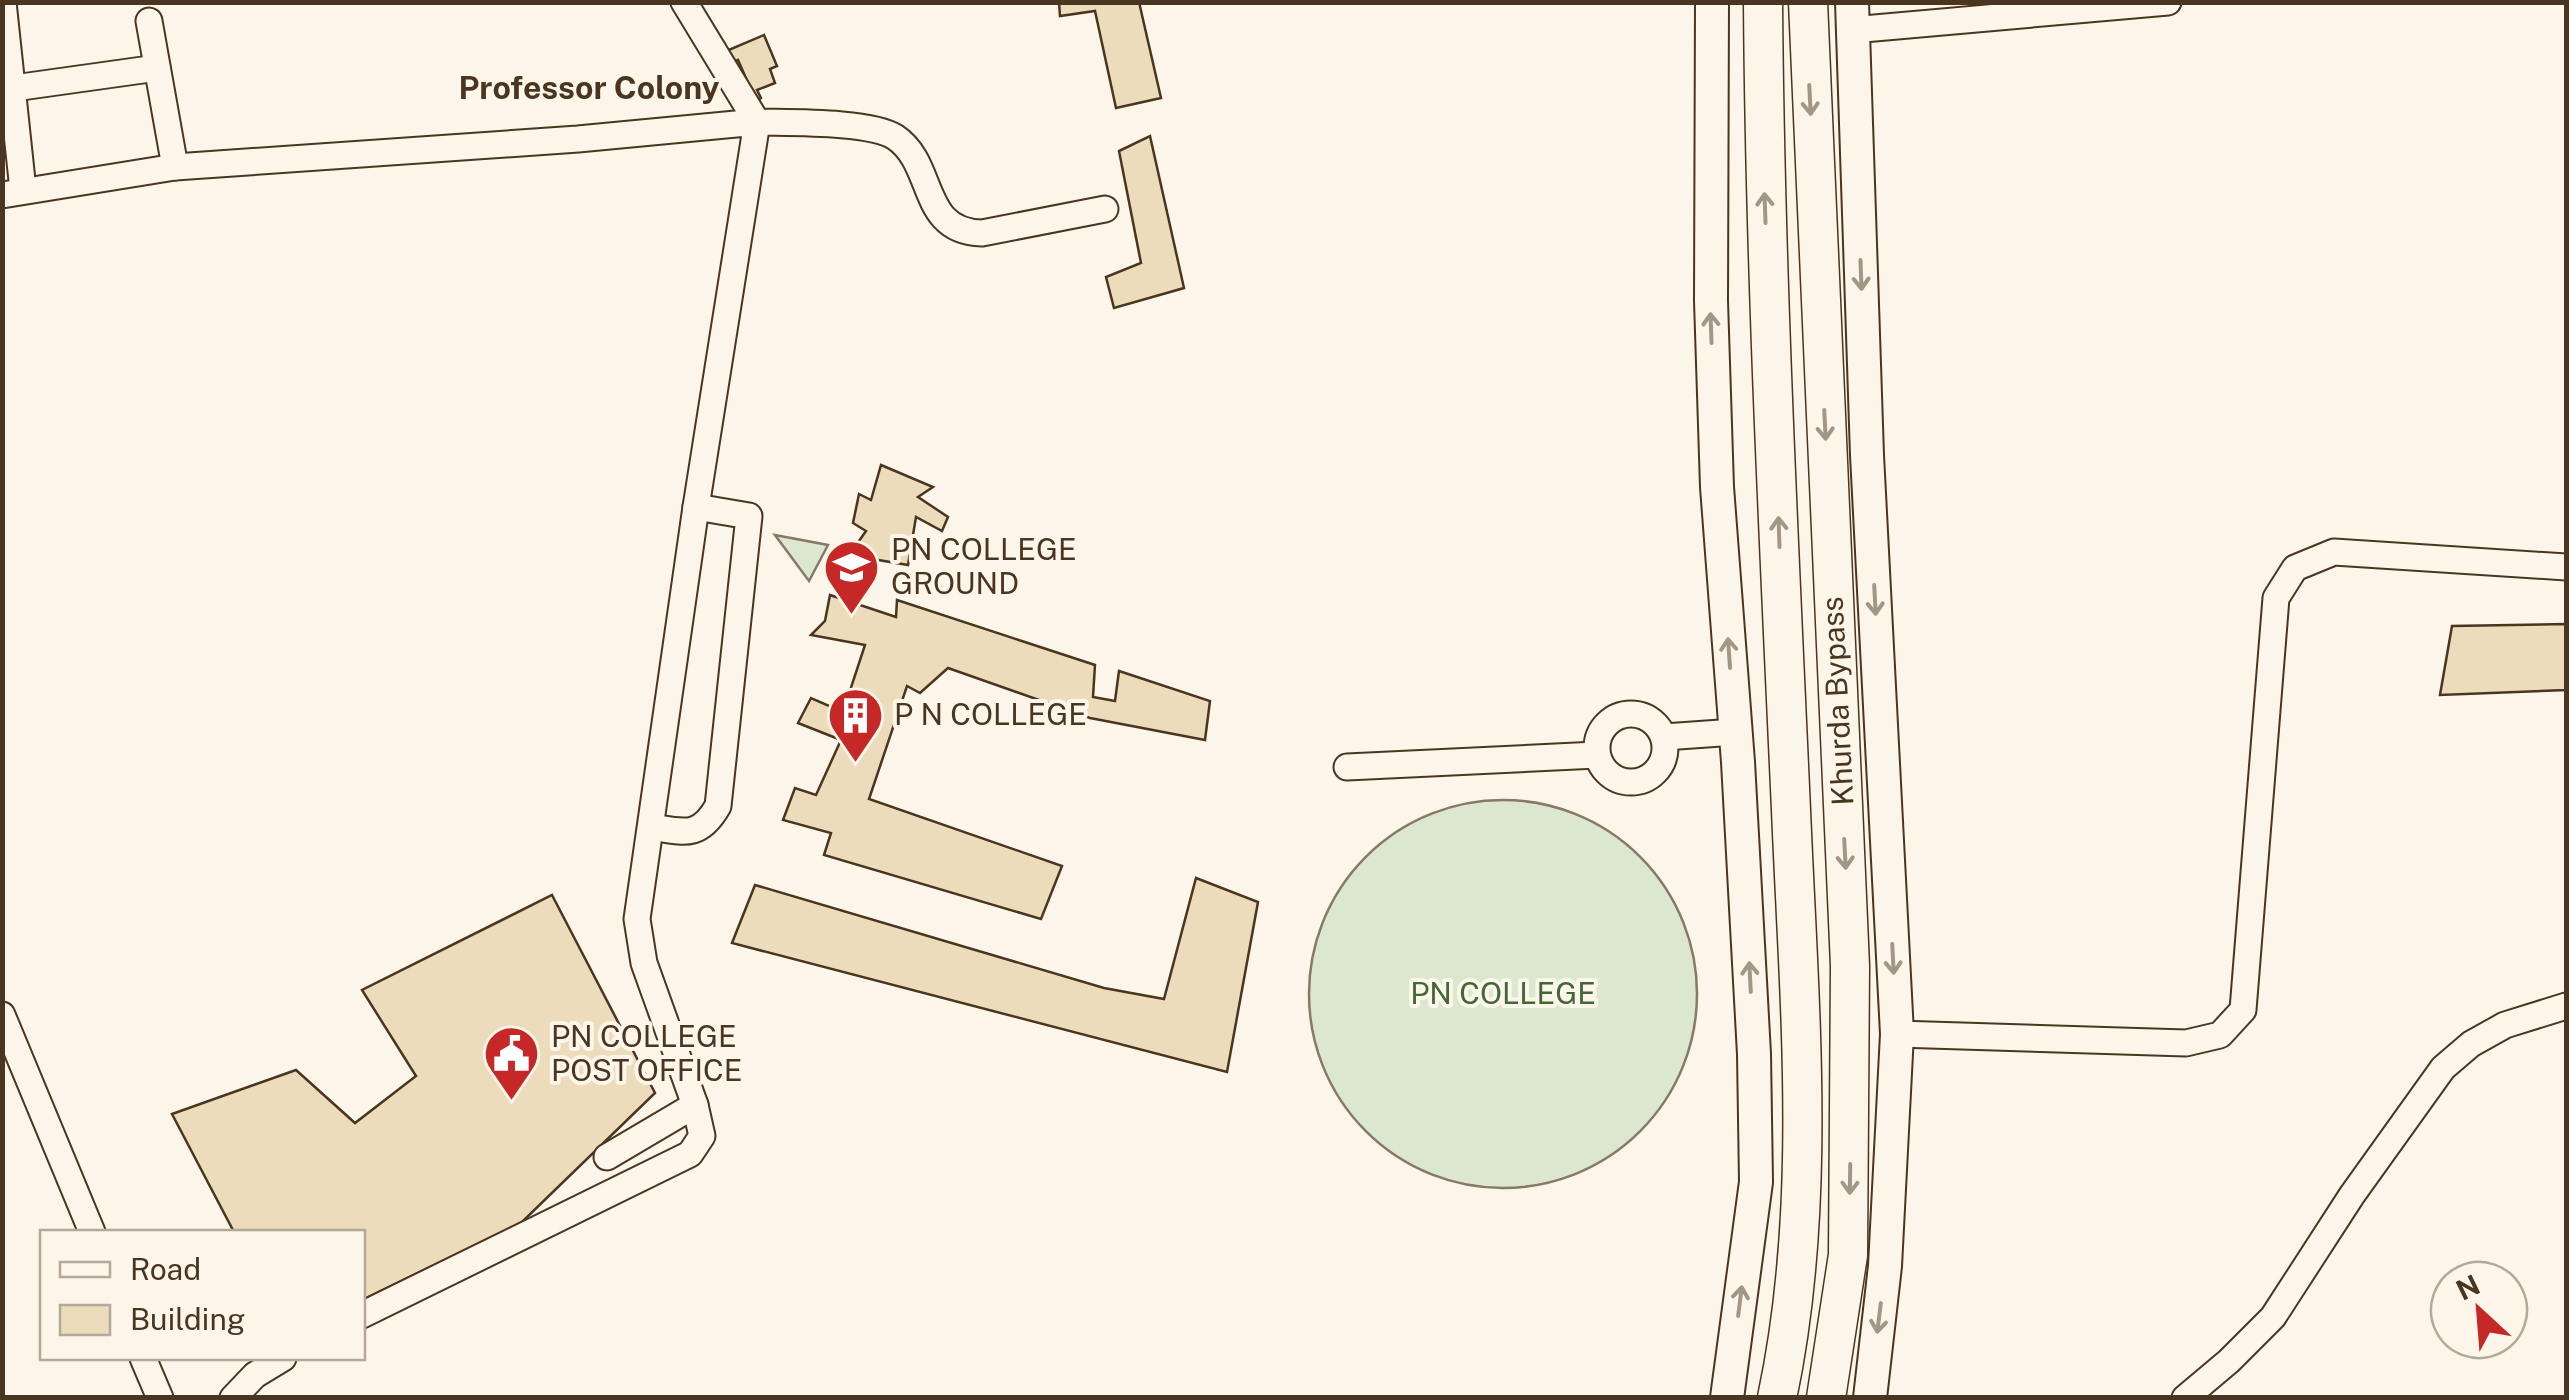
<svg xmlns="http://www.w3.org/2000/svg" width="2569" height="1400" viewBox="0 0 2569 1400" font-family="'Public Sans',sans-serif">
<rect width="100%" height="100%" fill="#fbf6e9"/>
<g fill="#dce7d0" stroke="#887966" stroke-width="2.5">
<path d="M 775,535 L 828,545 L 809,581 Z"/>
<circle cx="1503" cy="994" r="194"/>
</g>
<g fill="#ecdcbc" stroke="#4a3520" stroke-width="2.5">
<path d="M 1059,2 L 1139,2 L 1161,98 L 1116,108 L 1095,11 L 1060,16 Z"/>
<path d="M 764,35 L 777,66 L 770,69 L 775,83 L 757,90 L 761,98 L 756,101 L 738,60 L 729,64 L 724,52 Z"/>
<path d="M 1150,136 L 1184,288 L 1114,308 L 1106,277 L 1141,263 L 1119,151 Z"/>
<path d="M 881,465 L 933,487 L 918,497 L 948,517 L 942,531 L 916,517 L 908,565 L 849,555 L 866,531 L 853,523 L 859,494 L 871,500 Z"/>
<path d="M 830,595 L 896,617 L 897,600 L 1095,665 L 1093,697 L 1115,701 L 1119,671 L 1210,701 L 1205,740 L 1090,718 L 948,668 L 920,693 L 907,686 L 869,799 L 1062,866 L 1041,919 L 824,855 L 831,833 L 783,820 L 795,788 L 816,795 L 841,740 L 798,723 L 811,698 L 843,712 L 865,645 L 811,635 L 825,621 Z"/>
<path d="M 2566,624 L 2566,690 L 2440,695 L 2452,626 Z"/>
<path d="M 1196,878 L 1258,902 L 1227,1072 L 732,943 L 755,885 L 1104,988 L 1164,999 Z"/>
<path d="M 552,895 L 655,1093 L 521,1223 L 362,1300 L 362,1232 L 234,1232 L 172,1114 L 296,1070 L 355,1123 L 416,1076 L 362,990 Z"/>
</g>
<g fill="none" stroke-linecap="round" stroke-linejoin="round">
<defs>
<g id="minor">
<path d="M 3,2 L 23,190"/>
<path d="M 684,2 L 757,122 C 788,123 870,121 895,137 C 936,164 919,232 982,233 L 1105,209"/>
<path d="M 149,21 L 175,167"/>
<path d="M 1852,30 L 2168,2"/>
<path d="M 14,88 L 157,68"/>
<path d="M 2,195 L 175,167 L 578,139 L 757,122 L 696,507 L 637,919 L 644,963 L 695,1105 L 702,1136 L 690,1154 L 362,1315"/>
<circle cx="1631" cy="748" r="34"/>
<path d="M 1664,737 L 1735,732"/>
<path d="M 1347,767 L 1597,755"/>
<path d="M 651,827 C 684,832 699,839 718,806 L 749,516 L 696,507"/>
<path d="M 2,1015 L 92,1232"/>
<path d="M 1897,1034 L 2186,1043 L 2220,1035 L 2243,1010 L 2276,598 L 2295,568 L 2334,552 L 2566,567"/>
<path d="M 607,1157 L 695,1105"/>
<path d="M 143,1358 L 160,1398"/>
<path d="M 233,1398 L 255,1375 L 283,1358"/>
<path d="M 2185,1398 L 2229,1361 L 2273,1317 L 2352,1195 L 2443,1068 L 2471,1044 L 2505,1025 L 2566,1006"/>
</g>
<g id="major">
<path d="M 1712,2 L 1711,301 L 1717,487 L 1738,762 L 1754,1054 L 1756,1182 L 1727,1398"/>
<path d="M 1852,2 L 1867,455 L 1897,1034 L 1885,1266 L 1870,1398"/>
</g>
<g id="highway">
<path d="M 1763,2 C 1765,272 1779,541 1791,810 C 1799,1005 1818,1206 1777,1398"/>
<path d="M 1808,2 L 1850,966 L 1848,1255 L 1826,1398"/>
</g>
</defs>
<use href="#minor" stroke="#4a3520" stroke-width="29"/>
<use href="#major" stroke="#4a3520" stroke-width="36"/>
<use href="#highway" stroke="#4a3520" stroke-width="41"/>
<use href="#minor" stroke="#fbf6e9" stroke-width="25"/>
<use href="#major" stroke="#fbf6e9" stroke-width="32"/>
<use href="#highway" stroke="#fbf6e9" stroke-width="38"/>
</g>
<defs><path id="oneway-shaft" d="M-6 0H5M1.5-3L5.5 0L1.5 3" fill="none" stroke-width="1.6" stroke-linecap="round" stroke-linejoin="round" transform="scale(2.5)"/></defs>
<g stroke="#a29684">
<use href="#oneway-shaft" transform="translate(1810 100) rotate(87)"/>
<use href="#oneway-shaft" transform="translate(1765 208) rotate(-92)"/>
<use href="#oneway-shaft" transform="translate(1861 275) rotate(88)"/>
<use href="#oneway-shaft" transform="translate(1711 328) rotate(-92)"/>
<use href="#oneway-shaft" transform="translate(1825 425) rotate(87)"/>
<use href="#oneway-shaft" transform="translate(1779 532) rotate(-92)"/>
<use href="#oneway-shaft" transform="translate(1875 600) rotate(87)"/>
<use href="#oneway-shaft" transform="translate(1729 653) rotate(-94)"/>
<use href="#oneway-shaft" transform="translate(1845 854) rotate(87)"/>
<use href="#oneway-shaft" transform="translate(1893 959) rotate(87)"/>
<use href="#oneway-shaft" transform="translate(1750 977) rotate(-93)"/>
<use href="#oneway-shaft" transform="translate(1850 1179) rotate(91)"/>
<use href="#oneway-shaft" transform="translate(1740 1301) rotate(-83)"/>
<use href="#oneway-shaft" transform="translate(1879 1318) rotate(97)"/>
</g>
<defs>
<symbol id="university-pin" viewBox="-11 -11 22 30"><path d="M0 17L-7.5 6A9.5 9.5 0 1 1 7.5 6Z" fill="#c62828" stroke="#fbf6e9"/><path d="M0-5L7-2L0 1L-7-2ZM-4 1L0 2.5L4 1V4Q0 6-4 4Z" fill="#fff"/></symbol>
<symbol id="building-pin" viewBox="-11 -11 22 30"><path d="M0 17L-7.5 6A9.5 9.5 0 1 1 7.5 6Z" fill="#c62828" stroke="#fbf6e9"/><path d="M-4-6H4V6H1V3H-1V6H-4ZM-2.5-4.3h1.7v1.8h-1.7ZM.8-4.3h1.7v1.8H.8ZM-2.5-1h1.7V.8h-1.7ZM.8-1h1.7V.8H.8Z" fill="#fff"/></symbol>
<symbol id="civic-pin" viewBox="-11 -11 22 30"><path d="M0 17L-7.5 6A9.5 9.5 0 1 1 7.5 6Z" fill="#c62828" stroke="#fbf6e9"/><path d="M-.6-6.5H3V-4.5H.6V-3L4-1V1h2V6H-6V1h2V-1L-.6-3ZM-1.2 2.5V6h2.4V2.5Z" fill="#fff"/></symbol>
</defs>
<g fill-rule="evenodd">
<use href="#university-pin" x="820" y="536" width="63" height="86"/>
<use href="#building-pin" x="824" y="684" width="63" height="86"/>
<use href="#civic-pin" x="480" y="1022" width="63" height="86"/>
</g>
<g text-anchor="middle" stroke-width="8" stroke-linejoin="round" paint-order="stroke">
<g font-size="30" fill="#4a3520" stroke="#fbf6e9" text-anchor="start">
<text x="891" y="560">PN COLLEGE<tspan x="891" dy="34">GROUND</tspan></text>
<text x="894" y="725">P N COLLEGE</text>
<text x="551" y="1047">PN COLLEGE<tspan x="551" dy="34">POST OFFICE</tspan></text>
</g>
<g font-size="30" fill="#4a3520" stroke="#fbf6e9">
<text transform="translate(1838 701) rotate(-93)" y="10">Khurda Bypass</text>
</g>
<g font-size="30" fill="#436837" stroke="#fbf6e9">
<text x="1503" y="1004">PN COLLEGE</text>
</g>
<g font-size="32" font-weight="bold" fill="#4a3520" stroke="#fbf6e9">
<text x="589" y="99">Professor Colony</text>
</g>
</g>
<rect width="2569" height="1400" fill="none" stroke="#4a3520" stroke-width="10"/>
<rect x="40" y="1230" width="325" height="130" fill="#fbf6e9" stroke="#b4a999" stroke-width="2.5"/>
<rect x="60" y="1262" width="50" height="15" fill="#fbf6e9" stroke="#b4a999" stroke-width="2.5"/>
<text x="130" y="1280" font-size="30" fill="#4a3520">Road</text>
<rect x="60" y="1305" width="50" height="30" fill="#ecdcbc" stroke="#b4a999" stroke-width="2.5"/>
<text x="130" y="1330" font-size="30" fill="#4a3520">Building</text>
<g transform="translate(2479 1310) rotate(334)"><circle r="48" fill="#fbf6e9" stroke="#b4a999" stroke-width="2.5"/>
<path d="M0-8L18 38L0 25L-18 38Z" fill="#c62828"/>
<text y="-15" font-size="28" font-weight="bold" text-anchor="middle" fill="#4a3520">N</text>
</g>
</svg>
